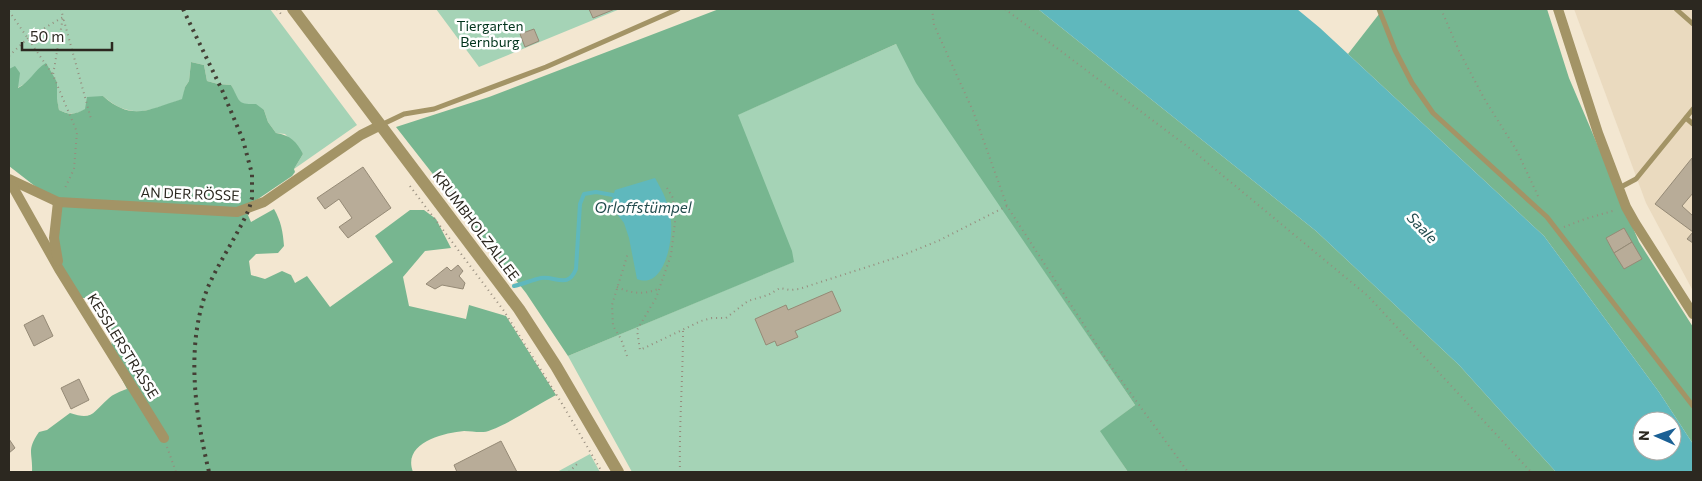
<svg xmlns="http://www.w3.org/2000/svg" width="1702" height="481" viewBox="0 0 1702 481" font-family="Commissioner,sans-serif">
<rect width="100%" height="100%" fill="#f3e7d1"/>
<path fill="#eadabf" d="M 1574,9 L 1693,9 L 1693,291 L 1646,203 Z"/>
<g fill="#a5d3b6">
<path d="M 9,9 L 270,9 L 357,125 L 294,169 L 303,154 L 285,134 L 276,133 L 268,122 L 264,110 L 244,105 L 238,101 L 231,85 L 218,84 L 207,81 L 204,65 L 191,62 L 189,81 L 185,87 L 183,99 C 151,110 131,121 103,96 C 88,107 78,120 59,110 L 57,100 L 57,82 L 49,71 L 17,88 L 9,69 Z"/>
<path d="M 436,9 L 620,9 L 479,67 Z"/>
<path d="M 896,44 L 1006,214 L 1135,405 L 1101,431 L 1128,472 L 632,472 L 568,356 L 793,262 L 737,115 Z"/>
<path d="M 590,454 L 600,472 L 557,472 Z"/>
</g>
<g fill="#77b690">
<path d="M 719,9 L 1038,9 L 1316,231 L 1459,365 L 1556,472 L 1128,472 L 1100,431 L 1135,405 L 916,83 L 896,44 L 738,115 L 792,251 L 794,262 L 568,356 L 526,293 L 396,127 L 489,97 Z"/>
<path d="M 1383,9 L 1547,9 L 1569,78 L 1639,242 L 1693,327 L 1693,444 L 1659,392 L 1544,236 L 1348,54 Z"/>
<path d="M 191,62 L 204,65 L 207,81 L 218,84 L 231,85 C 240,100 236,105 256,104 L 264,110 L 268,122 L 276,133 C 290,135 297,142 303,154 L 294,169 L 295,172 L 292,176 L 258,199 L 244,206 L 251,222 L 274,209 C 281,221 283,232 284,246 L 278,253 L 256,254 L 249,261 L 251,275 L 265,279 L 282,271 L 291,275 L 295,283 L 307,276 L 330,307 L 393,262 L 375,236 L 410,210 L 424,210 L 436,219 L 451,248 L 425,251 L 403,277 L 409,306 L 466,319 L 469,305 L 506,316 L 556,395 C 535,406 512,422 491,430 C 483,434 473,431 464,431 C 443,433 402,443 413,472 L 32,472 C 33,452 26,451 39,432 L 47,430 L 70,413 C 93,421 93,412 108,399 C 113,394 121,391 127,389 L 109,354 C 112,347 113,338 109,331 C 106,327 101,324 98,319 C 94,312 93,304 88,298 L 80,298 L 60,266 L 56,236 L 58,204 L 9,166 L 9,69 L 15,66 L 20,73 L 18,88 C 30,82 34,70 46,63 L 57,82 L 57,99 L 59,110 C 69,115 75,115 85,109 L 87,97 L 103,96 C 132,122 150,109 182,99 L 185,87 L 189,81 Z"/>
</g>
<g fill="#5fb8bd" fill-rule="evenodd">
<path d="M 1038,9 L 1297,9 L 1320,28 L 1544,236 L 1659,392 L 1693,444 L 1693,472 L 1556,472 L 1459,365 L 1316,231 ZM 1642,421 L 1672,421 L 1672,451 L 1642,451 Z"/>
<path d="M 655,178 C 663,192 670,205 671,222 C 673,241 664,290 637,279 L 629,238 L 624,223 L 610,205 L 615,190 Z"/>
</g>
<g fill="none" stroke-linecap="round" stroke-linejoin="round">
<path stroke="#5fb8bd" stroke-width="4" d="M 514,286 C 523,284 532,280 541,278 C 556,276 568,289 576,269 L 580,204 L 584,194 L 596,192 L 618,196"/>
</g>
<g fill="#b8ac98" stroke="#958a76">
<path d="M 589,9 L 615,9 L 593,18 Z"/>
<path d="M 534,29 L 539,41 L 525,47 L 520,34 Z"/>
<path d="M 1692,158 L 1693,193 L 1682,206 L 1693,216 L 1693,243 L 1687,239 L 1693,232 L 1655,204 Z"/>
<path d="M 363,167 L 391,208 L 348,238 L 339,227 L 352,218 L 339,199 L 325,209 L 317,198 Z"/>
<path d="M 1624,228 L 1632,242 L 1614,253 L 1606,238 Z"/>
<path d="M 1632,242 L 1642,259 L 1624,269 L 1614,253 Z"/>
<path d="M 458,265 L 463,271 L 459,276 L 465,283 L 463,289 L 442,285 L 435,289 L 426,284 L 447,267 L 451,271 Z"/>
<path d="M 832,291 L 841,311 L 795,331 L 798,337 L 777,346 L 775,341 L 766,345 L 755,319 L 786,305 L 788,310 Z"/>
<path d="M 43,315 L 53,336 L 34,346 L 24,325 Z"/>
<path d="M 79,379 L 89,400 L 71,409 L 61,388 Z"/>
<path d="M 9,439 L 15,448 L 9,453 Z"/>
<path d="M 501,441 L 517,472 L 457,472 L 454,465 Z"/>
</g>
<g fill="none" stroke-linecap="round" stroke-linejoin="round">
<g stroke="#968d7e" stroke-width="2" stroke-dasharray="1 4" stroke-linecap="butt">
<path d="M 61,9 L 63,17 L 53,75 L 77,132 L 74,169 L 64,190"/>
<path d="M 277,9 L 281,14"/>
<path d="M 932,9 L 934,25 L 973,111 L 1007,206 L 1110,365 L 1188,472"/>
<path d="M 1005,9 L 1192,150 L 1368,296 L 1531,472"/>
<path d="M 1441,9 L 1460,53 L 1485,100 L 1517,151 L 1538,196"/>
<path d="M 9,11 L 53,75"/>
<path d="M 9,56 L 28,38 L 63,17 L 91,119"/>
<path d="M 410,186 L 504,311 L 561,402 L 602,472"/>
<path d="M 667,188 L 673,198 L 675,222 L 671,255 L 656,298 L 637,330 L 640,350 L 701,321 L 712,318 L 726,318 L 748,301 L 768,295 L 780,288 L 790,290 L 799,289 L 898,257 L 938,241 L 1007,206"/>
<path d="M 1564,227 L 1585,219 L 1616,210"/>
<path d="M 617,287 C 632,294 645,295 660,288"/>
<path d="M 627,356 L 621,339 L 613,326 L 612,305 L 628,253"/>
<path d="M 167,447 L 176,472"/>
<path d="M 569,472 L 578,463"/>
<path d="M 680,472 C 679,425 683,377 683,330"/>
</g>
<g stroke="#a39466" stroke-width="5">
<path d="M 1379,9 L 1395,50 L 1412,83 L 1433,113 L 1547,217 L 1693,406"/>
<path d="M 1676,9 L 1693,24"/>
<path d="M 1686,118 L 1693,124"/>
<path d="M 381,125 L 404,114 L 434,109 L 546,67 L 678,9"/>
<path d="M 1619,188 L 1636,179 L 1693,109"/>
</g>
<g stroke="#a39466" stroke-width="10">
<path d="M 1558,9 L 1598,133 L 1626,207 L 1635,223 L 1693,314"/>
<path d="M 9,179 L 58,202 L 237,212 L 264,202 L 361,135 L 381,125"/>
<path d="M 9,180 L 59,269 L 164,438"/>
<path d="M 58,261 L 54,238 L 58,202"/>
</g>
<path stroke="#a39466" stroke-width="12" d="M 293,9 L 519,309 L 556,366 L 618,472"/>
<path stroke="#443f35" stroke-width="4" stroke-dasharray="2.5 5" stroke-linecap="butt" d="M 183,9 L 222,90 L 243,140 L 252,174 L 252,198 L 249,209 C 237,236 220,260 208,287 C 185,345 195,413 209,472"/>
</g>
<g text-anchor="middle" stroke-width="5" stroke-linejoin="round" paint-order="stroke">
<g font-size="14" fill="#00331b" stroke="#fff">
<text x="490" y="31">Tiergarten<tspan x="490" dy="16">Bernburg</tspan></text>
</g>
<g font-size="14" fill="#2c2820" stroke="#fff">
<text transform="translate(190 194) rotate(2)" y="5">AN DER RÖSSE</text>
<text transform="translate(476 226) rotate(53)" y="5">KRUMBHOLZALLEE</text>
<text transform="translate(123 346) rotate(58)" y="5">KESSLERSTRASSE</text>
</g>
<g font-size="15" font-style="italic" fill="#234c4e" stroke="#fff">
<text x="643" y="213">Orloffstümpel</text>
<text transform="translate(1422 228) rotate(46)" y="5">Saale</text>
</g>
</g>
<rect width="1702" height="481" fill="none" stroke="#2c2820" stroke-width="20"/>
<g transform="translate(1657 436) rotate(272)"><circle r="24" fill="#ffffff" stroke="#aba9a6"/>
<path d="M0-4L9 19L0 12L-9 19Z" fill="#1a6095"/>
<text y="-8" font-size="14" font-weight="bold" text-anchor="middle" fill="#2c2820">N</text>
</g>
<path d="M22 42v8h90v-8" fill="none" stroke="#2c2820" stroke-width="2.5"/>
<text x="30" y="42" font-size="15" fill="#2c2820" stroke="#ffffff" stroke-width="4" paint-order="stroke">50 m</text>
</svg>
